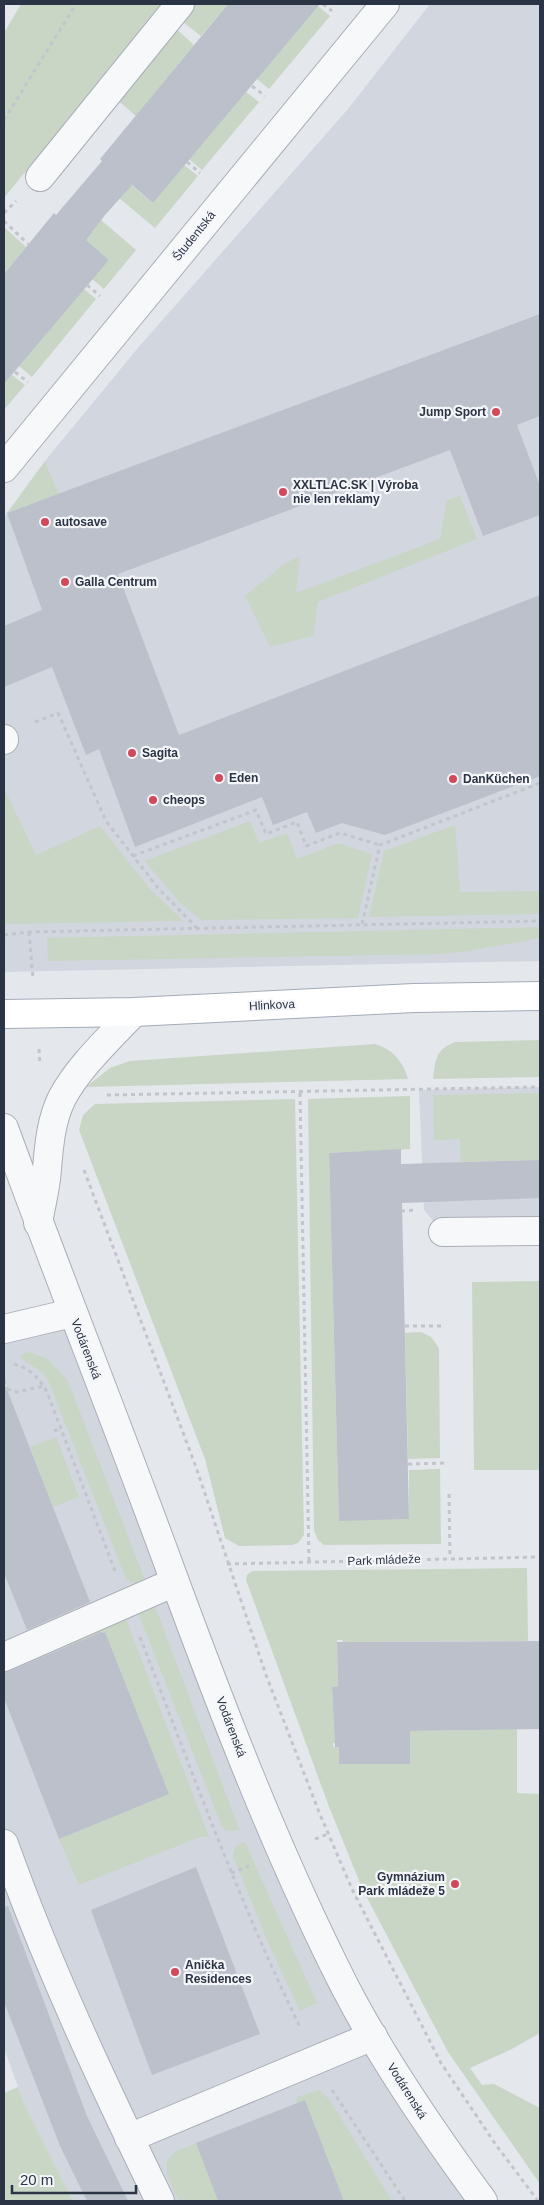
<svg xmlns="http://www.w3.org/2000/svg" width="544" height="2205" viewBox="0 0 544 2205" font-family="Arial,sans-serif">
<rect width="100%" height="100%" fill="#e4e7ec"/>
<g fill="#d2d6de">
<path d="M 430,4 L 537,4 L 540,6 L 540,961 L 4,972 L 4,519 L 7,513 L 59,494 L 45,461 L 137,349 L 348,109 Z"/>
<path d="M 540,1087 L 540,1231 L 443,1232 L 424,1210 L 419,1090 Z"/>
<path d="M 72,1313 L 281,1852 L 483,2201 L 73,2201 L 24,2103 L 4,2048 L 4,1329 Z"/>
</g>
<g fill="#c9d6c5">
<path d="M 21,4 L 162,4 L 4,198 L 4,33 Z"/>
<path d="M 192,4 L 228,4 L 201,36 L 179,19 Z"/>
<path d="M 318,6 L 330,16 L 269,89 L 257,79 Z"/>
<path d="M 173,26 L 194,45 L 136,116 L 115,98 Z"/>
<path d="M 246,92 L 259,102 L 202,170 L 189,159 Z"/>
<path d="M 184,165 L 198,176 L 155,228 L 119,198 L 130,184 L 153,203 Z"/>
<path d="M 101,220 L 136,250 L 104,289 L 92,279 L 109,260 L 84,239 Z"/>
<path d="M 4,227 L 26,247 L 4,274 Z"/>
<path d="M 84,289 L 96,299 L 32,377 L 19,366 Z"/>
<path d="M 12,375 L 25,385 L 4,410 L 4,384 Z"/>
<path d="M 45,461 L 59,494 L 7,513 Z"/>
<path d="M 460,496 L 477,539 L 318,602 L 313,636 L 270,647 L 245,596 L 284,564 L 300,556 L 296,593 L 440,539 L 447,500 Z"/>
<path d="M 4,788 L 36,855 L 100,826 L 150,889 L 183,921 L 4,924 Z"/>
<path d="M 250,821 L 259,843 L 287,833 L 297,859 L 339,843 L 372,854 L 358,918 L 201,920 L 180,903 L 145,861 Z"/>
<path d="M 455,825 L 460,892 L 540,891 L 540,914 L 369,917 L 384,851 Z"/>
<path d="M 540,927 L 540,938 L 468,951 L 440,954 L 48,961 L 47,938 Z"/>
<path d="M 540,1040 L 540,1077 L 433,1079 C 436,1059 435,1050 455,1042 Z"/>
<path d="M 375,1044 C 393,1049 403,1062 408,1079 L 86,1087 L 110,1068 L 130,1061 Z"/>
<path d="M 540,1093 L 540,1160 L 461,1162 L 460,1139 L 434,1140 L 433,1095 Z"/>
<path d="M 410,1096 L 410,1149 L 329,1153 L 339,1520 L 409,1519 L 409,1470 L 440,1469 L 441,1544 L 324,1545 L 318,1540 L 314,1531 L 308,1099 Z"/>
<path d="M 295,1099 L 304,1535 L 298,1543 L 292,1545 L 239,1546 L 225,1538 L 205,1459 L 79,1130 L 83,1115 L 95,1104 Z"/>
<path d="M 540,1281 L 540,1470 L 474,1470 L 472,1282 Z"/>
<path d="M 421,1332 L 431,1337 L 439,1348 L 440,1458 L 408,1459 L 405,1333 Z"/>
<path d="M 29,1352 L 46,1358 L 67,1379 L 145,1580 L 136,1584 L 126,1579 L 48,1380 L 43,1373 L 21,1358 L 21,1355 Z"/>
<path d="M 56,1437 L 79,1497 L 53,1507 L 30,1447 Z"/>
<path d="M 527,1568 L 528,1641 L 343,1642 L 342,1640 L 337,1640 L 338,1686 L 332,1687 L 335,1743 L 333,1743 L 333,1747 L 339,1747 L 339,1764 L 410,1764 L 410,1731 L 517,1729 L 517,1793 L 540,1794 L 540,2033 L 510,2050 L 470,2068 L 482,2085 L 494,2084 L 540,2108 L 540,2184 L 448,2052 L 362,1888 L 328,1804 L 246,1580 L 247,1575 L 252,1571 Z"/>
<path d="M 153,1601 L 238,1826 L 240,1830 L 227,1831 L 222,1827 L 141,1620 L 139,1614 L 141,1608 Z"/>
<path d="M 124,1614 L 209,1837 L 200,1837 L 79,1885 L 59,1839 L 169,1794 L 105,1632 L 69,1646 L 65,1636 Z"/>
<path d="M 245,1842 L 317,2003 L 300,2011 L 269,1945 L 233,1856 C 234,1848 237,1844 245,1842 Z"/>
<path d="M 18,2087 L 24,2103 L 73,2201 L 4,2201 L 4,2093 Z"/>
<path d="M 319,2090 L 329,2099 L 392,2201 L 344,2201 L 305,2100 L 296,2104 L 297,2097 Z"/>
<path d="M 196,2143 L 218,2201 L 179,2201 L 167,2175 L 167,2160 L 175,2152 Z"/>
</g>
<g fill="#bbc0ca">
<path d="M 228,4 L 320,4 L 153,203 L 132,185 L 105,215 L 86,240 L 109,260 L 4,384 L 4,274 L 54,213 L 56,215 L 102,161 L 100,159 Z"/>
<path d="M 540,314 L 540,416 L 517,425 L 540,486 L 540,515 L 483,536 L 450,450 L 118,574 L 179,735 L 540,595 L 540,776 L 385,835 L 342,823 L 316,833 L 307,812 L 273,825 L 262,797 L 135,847 L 99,749 L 86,755 L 52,667 L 4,687 L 4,626 L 42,610 L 7,513 Z"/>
<path d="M 401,1149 L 401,1164 L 540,1160 L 540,1198 L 402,1203 L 409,1519 L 339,1521 L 329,1153 Z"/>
<path d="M 4,1387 L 6,1387 L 90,1602 L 27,1630 L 4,1573 Z"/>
<path d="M 101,1632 L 102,1633 L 105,1632 L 169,1794 L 59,1839 L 4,1698 L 4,1672 L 10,1671 Z"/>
<path d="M 540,1641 L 540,1729 L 410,1731 L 410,1764 L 339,1764 L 339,1747 L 335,1747 L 332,1687 L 338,1686 L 337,1642 Z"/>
<path d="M 196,1867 L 260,2034 L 152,2075 L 91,1910 Z"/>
<path d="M 8,1906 L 87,2116 L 128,2201 L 87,2201 L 60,2146 L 4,2002 L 4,1907 Z"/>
<path d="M 305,2100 L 344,2201 L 218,2201 L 196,2143 Z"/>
</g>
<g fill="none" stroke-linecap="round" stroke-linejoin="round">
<defs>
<g id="minor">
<path d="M 40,177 L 180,4"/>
<path d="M 4,468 L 385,4"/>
<path d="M 4,739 L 4,740"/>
<path d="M 4,1128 C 58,1276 117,1423 171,1571 C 223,1712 277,1853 345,1987 C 384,2062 433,2133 483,2201"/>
<path d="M 38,1223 C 41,1205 46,1187 47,1169 C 49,1145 51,1120 62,1098 C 79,1066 110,1038 134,1012"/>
<path d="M 443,1232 L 540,1231"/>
<path d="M 4,1329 L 72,1313"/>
<path d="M 4,1657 L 175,1582"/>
<path d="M 4,1844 C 48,1967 103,2084 160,2201"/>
<path d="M 129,2138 L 373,2036"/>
</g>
<path id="major" d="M 4,1014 L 134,1012 L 414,998 L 540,996"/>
</defs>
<use href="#minor" stroke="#a9aeb7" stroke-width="30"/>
<use href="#major" stroke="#a3abb8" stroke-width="30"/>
<g stroke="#c2c5cb" stroke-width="3" stroke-dasharray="4 4" stroke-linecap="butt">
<path d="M 323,4 L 332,11"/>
<path d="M 252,86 L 265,96"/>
<path d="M 4,120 L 76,4"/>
<path d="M 187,162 L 200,173"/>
<path d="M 4,213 L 16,201"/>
<path d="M 4,221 L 28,244"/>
<path d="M 87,285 L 100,296"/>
<path d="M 15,372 L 28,382"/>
<path d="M 35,722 L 58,713 L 106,821 L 158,888 L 197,928"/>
<path d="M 133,856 L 256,810 L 266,834 L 297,822 L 306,846 L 340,833 L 380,845"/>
<path d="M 362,924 L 380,845 L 540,783"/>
<path d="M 29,932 L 33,978"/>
<path d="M 4,935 L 29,932 L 540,921"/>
<path d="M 39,1049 L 40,1065"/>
<path d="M 300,1093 L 309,1562"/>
<path d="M 107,1095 L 540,1087"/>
<path d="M 84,1170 L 196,1467 L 266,1675 L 319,1812 L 352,1889 L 441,2063 L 496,2145 L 538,2201"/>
<path d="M 401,1211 L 416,1210"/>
<path d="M 405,1326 L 445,1326"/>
<path d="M 14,1364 C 31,1369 39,1378 47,1392 L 115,1571"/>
<path d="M 4,1380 L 7,1389 L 4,1391"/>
<path d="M 7,1389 L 17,1392 L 44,1386"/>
<path d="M 54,1431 L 61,1428"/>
<path d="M 408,1464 L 448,1463"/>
<path d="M 449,1494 L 450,1558"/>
<path d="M 227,1564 L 540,1557"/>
<path d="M 140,1637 C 191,1769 239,1902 301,2029"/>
<path d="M 315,1839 L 328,1834"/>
<path d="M 231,1873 L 249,1866"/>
<path d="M 332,2090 L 405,2201"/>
</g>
<use href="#minor" stroke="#f7f8fa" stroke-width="28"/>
<use href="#major" stroke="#fff" stroke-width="28"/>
</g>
<g fill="#d1495b" stroke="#f4f6f9" stroke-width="2">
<circle cx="496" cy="412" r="5"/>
<circle cx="283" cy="492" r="5"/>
<circle cx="45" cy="522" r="5"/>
<circle cx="65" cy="582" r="5"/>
<circle cx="132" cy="753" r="5"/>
<circle cx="219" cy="778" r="5"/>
<circle cx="453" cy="779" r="5"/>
<circle cx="153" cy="800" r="5"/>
<circle cx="455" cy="1884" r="5"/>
<circle cx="175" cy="1972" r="5"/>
</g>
<g text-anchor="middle" stroke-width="4.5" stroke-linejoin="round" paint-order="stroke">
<g font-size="12" fill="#2b3445" stroke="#f4f6f9">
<text transform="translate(194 236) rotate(-51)" y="4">Študentská</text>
<text transform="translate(272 1005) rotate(-3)" y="4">Hlinkova</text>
<text transform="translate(86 1349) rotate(69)" y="4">Vodárenská</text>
<text transform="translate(384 1560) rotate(-2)" y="4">Park mládeže</text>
<text transform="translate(231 1727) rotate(69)" y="4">Vodárenská</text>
<text transform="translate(407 2091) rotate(58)" y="4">Vodárenská</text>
</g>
<g font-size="12" font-weight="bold" fill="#2b3445" stroke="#f4f6f9" text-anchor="start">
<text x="486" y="416" text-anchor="end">Jump Sport</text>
<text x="293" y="489">XXLTLAC.SK | Výroba<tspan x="293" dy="14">nie len reklamy</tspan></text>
<text x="55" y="526">autosave</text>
<text x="75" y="586">Galla Centrum</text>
<text x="142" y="757">Sagita</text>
<text x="229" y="782">Eden</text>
<text x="463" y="783">DanKüchen</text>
<text x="163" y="804">cheops</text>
<text x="445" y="1881" text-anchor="end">Gymnázium<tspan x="445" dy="14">Park mládeže 5</tspan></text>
<text x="185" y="1969">Anička<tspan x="185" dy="14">Residences</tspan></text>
</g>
</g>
<rect width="544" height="2205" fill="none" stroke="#2b3445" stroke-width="10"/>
<path d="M12 2185v8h124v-8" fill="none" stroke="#2b3445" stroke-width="2.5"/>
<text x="20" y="2185" font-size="15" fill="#2b3445" stroke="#f4f6f9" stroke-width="4" paint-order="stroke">20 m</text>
</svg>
